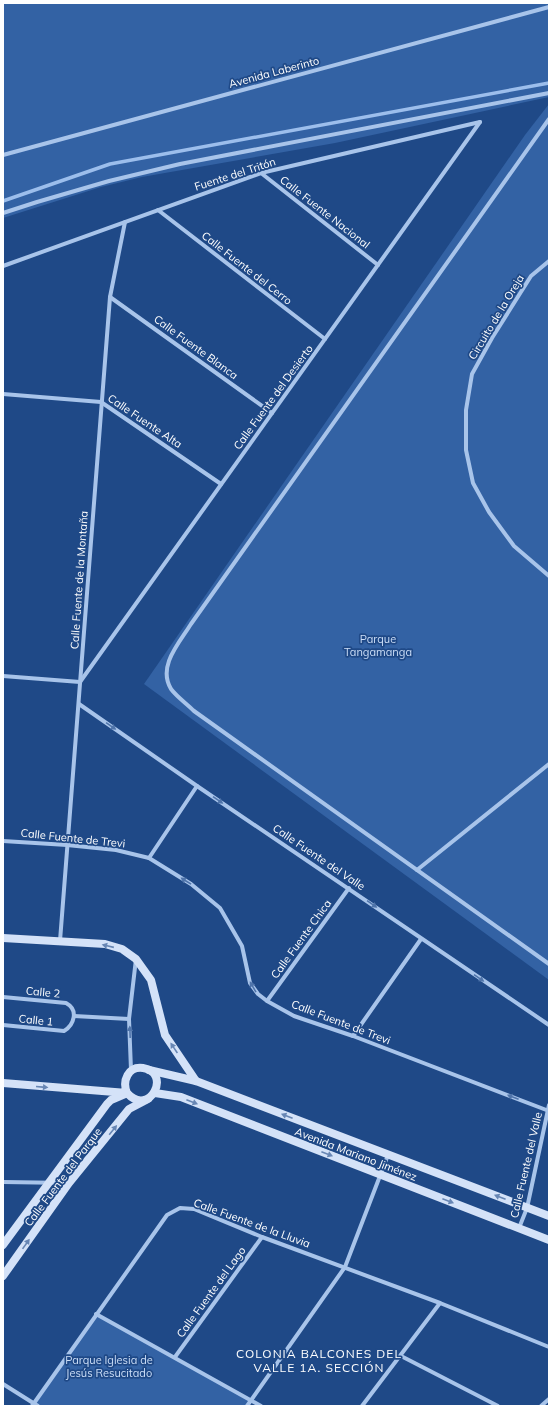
<svg xmlns="http://www.w3.org/2000/svg" width="552" height="1409" viewBox="0 0 552 1409" font-family="Mulish,sans-serif">
<rect width="100%" height="100%" fill="#1f4987"/>
<g fill="#3362a4">
<path d="M 3,3 L 549,3 L 549,97 L 335,143 L 142,177 L 101,187 L 3,218 Z"/>
<path d="M 549,104 L 549,980 L 144,684 L 525,135 Z"/>
<path d="M 96,1314 L 251,1400 L 247,1406 L 38,1406 L 34,1403 Z"/>
</g>
<g fill="none" stroke-linecap="round" stroke-linejoin="round">
<path stroke="#9cbeec" stroke-width="3.5" d="M 3,201 L 110,164 L 549,83"/>
<g stroke="#a8c4ea" stroke-width="4">
<path d="M 549,119 L 191,624 C 180,642 157,666 171,689 C 177,697 187,704 194,711 L 549,964"/>
<path d="M 3,155 L 549,7"/>
<path d="M 261,173 L 378,265"/>
<path d="M 158,210 L 325,339"/>
<path d="M 3,213 L 37,202 L 109,181 L 180,164 L 549,93"/>
<path d="M 549,261 L 531,276 L 492,338 L 472,374 L 466,410 L 466,450 L 473,483 L 489,512 L 514,546 L 549,576"/>
<path d="M 3,266 L 261,173 L 480,122"/>
<path d="M 110,297 L 272,413"/>
<path d="M 3,394 L 101,402 L 221,484"/>
<path d="M 3,676 L 80,682 L 480,122"/>
<path d="M 79,704 L 197,786 L 549,1025"/>
<path d="M 3,841 L 67,845 L 116,850 L 149,858 L 191,884 L 220,908 L 242,946 L 250,983 L 258,994 L 267,1001 L 294,1016 L 353,1036 L 549,1111"/>
<path d="M 149,858 L 197,786"/>
<path d="M 417,870 L 549,764"/>
<path d="M 60,941 L 110,297 L 125,222"/>
<path d="M 3,997 L 66,1003 C 79,1010 74,1025 64,1031 L 3,1025"/>
<path d="M 267,1001 L 349,888"/>
<path d="M 74,1016 L 129,1019"/>
<path d="M 353,1036 L 421,939"/>
<path d="M 131,1070 L 129,1019 L 136,959"/>
<path d="M 3,1182 L 69,1183"/>
<path d="M 519,1228 L 527,1208 L 549,1105"/>
<path d="M 96,1314 L 261,1406"/>
<path d="M 401,1356 L 498,1406"/>
<path d="M 175,1357 L 262,1237"/>
<path d="M 3,1384 L 38,1406"/>
<path d="M 32,1406 L 167,1215 L 180,1208 L 194,1209 L 262,1237 L 440,1303 L 549,1347"/>
<path d="M 247,1406 L 345,1267 L 388,1155"/>
<path d="M 362,1406 L 440,1303"/>
<path d="M 541,1406 L 549,1399"/>
</g>
<g stroke="#d4e2f8" stroke-width="8">
<path d="M 3,938 L 105,944 L 122,949 L 136,959 L 151,980 L 165,1035 L 196,1081"/>
<path d="M 149,1070 L 196,1081 L 549,1216"/>
<path d="M 3,1083 L 127,1093 C 150,1118 172,1072 143,1068 C 128,1066 122,1081 127,1093"/>
<path d="M 155,1093 L 181,1097 L 549,1240"/>
<path d="M 3,1245 L 107,1104 L 111,1100 L 125,1094"/>
<path d="M 3,1276 L 69,1183 L 129,1109 L 148,1099"/>
</g>
</g>
<defs><path id="oneway-solid" d="M-6-.8H1V-3.2L6.5 0L1 3.2V.8H-6Z"/></defs>
<g fill="#4f74aa">
<use href="#oneway-solid" transform="translate(111 726) rotate(35)"/>
<use href="#oneway-solid" transform="translate(218 800) rotate(34)"/>
<use href="#oneway-solid" transform="translate(186 881) rotate(-148)"/>
<use href="#oneway-solid" transform="translate(372 904) rotate(35)"/>
<use href="#oneway-solid" transform="translate(479 978) rotate(34)"/>
<use href="#oneway-solid" transform="translate(253 987) rotate(-120)"/>
<use href="#oneway-solid" transform="translate(130 1032) rotate(-92)"/>
<use href="#oneway-solid" transform="translate(513 1097) rotate(-159)"/>
</g>
<g fill="#6786b4">
<use href="#oneway-solid" transform="translate(108 946) rotate(-167)"/>
<use href="#oneway-solid" transform="translate(174 1048) rotate(-124)"/>
<use href="#oneway-solid" transform="translate(42 1087) rotate(5)"/>
<use href="#oneway-solid" transform="translate(192 1102) rotate(21)"/>
<use href="#oneway-solid" transform="translate(287 1116) rotate(-159)"/>
<use href="#oneway-solid" transform="translate(113 1130) rotate(-51)"/>
<use href="#oneway-solid" transform="translate(327 1154) rotate(21)"/>
<use href="#oneway-solid" transform="translate(500 1197) rotate(-159)"/>
<use href="#oneway-solid" transform="translate(448 1201) rotate(21)"/>
<use href="#oneway-solid" transform="translate(26 1244) rotate(-55)"/>
</g>
<g text-anchor="middle" stroke-width="3.5" stroke-linejoin="round" paint-order="stroke">
<g font-size="11" fill="#fff" stroke="#1f4987">
<text transform="translate(274 72) rotate(-15)" y="4">Avenida Laberinto</text>
<text transform="translate(235 174) rotate(-18)" y="4">Fuente del Tritón</text>
<text transform="translate(325 212) rotate(38)" y="4">Calle Fuente Nacional</text>
<text transform="translate(247 268) rotate(38)" y="4">Calle Fuente del Cerro</text>
<text transform="translate(496 317) rotate(-59)" y="4">Circuito de la Oreja</text>
<text transform="translate(196 347) rotate(36)" y="4">Calle Fuente Blanca</text>
<text transform="translate(273 397) rotate(-54)" y="4">Calle Fuente del Desierto</text>
<text transform="translate(145 421) rotate(34)" y="4">Calle Fuente Alta</text>
<text transform="translate(79 580) rotate(-86)" y="4">Calle Fuente de la Montaña</text>
<text transform="translate(73 838) rotate(6)" y="4">Calle Fuente de Trevi</text>
<text transform="translate(319 857) rotate(34)" y="4">Calle Fuente del Valle</text>
<text transform="translate(301 939) rotate(-54)" y="4">Calle Fuente Chica</text>
<text transform="translate(43 992) rotate(5)" y="4">Calle 2</text>
<text transform="translate(36 1020) rotate(6)" y="4">Calle 1</text>
<text transform="translate(341 1022) rotate(21)" y="4">Calle Fuente de Trevi</text>
<text transform="translate(356 1154) rotate(21)" y="4">Avenida Mariano Jiménez</text>
<text transform="translate(526 1165) rotate(-77)" y="4">Calle Fuente del Valle</text>
<text transform="translate(63 1177) rotate(-53)" y="4">Calle Fuente del Parque</text>
<text transform="translate(252 1223) rotate(20)" y="4">Calle Fuente de la Lluvia</text>
<text transform="translate(211 1292) rotate(-54)" y="4">Calle Fuente del Lago</text>
</g>
<g font-size="11" fill="#cddff8" stroke="#1f4987">
<text x="378" y="643">Parque<tspan x="378" dy="13">Tangamanga</tspan></text>
<text x="109" y="1364">Parque Iglesia de<tspan x="109" dy="13">Jesús Resucitado</tspan></text>
</g>
<g font-size="12" letter-spacing="1" fill="#fff" stroke="#1f4987">
<text x="319" y="1358">COLONIA BALCONES DEL<tspan x="319" dy="14">VALLE 1A. SECCIÓN</tspan></text>
</g>
</g>
<rect width="552" height="1409" fill="none" stroke="#ffffff" stroke-width="8"/>
</svg>
